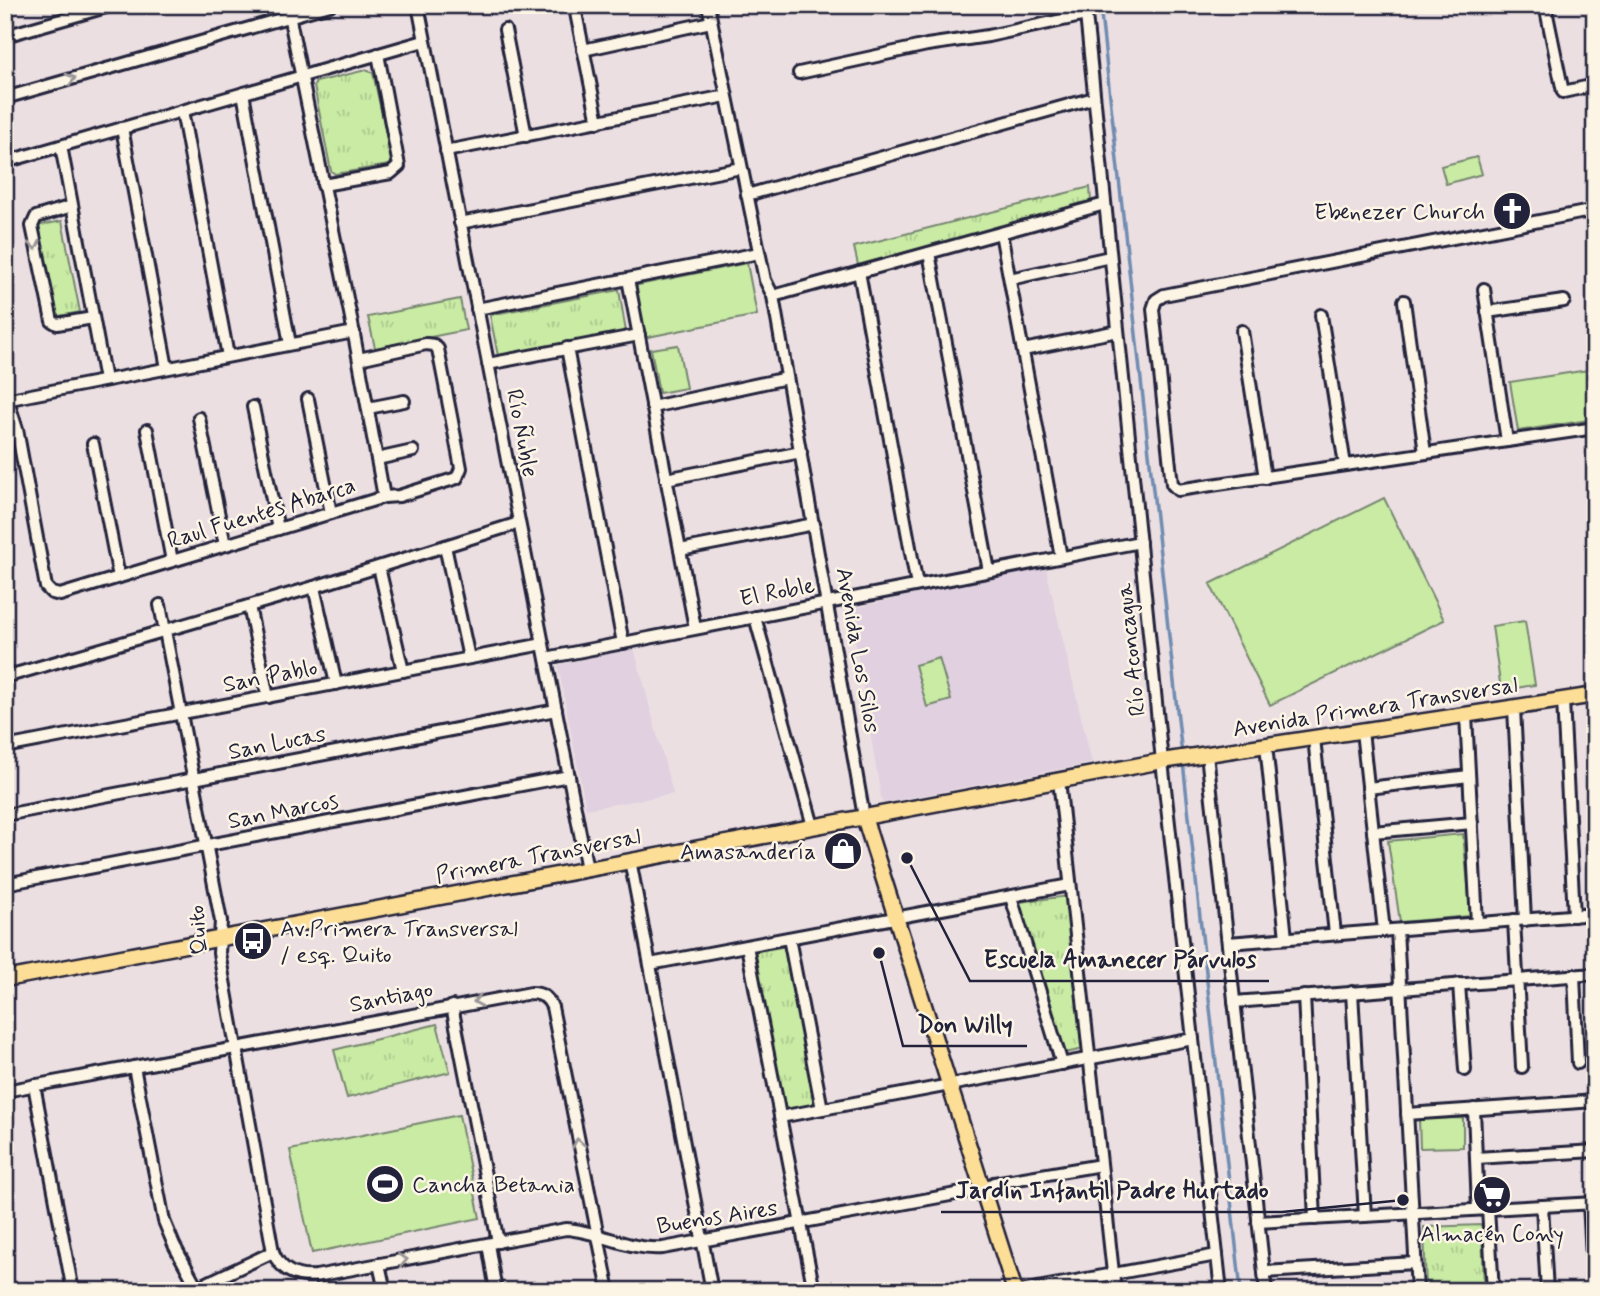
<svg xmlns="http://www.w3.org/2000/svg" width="1600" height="1296" viewBox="0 0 1600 1296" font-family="Mynerve,sans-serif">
<defs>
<pattern id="park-tufts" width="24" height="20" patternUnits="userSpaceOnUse" patternTransform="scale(1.75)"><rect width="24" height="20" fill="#c9eba4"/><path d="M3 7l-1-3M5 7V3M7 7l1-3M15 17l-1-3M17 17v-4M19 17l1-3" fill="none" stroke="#acc98e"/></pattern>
</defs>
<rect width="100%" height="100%" fill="#ecdfe2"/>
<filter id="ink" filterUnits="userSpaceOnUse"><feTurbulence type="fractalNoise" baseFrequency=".0143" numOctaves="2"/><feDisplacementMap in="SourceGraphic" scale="14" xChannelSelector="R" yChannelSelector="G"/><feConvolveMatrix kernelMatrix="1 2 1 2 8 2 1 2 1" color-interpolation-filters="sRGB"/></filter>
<g filter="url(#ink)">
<g fill="#e0d0e0">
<path d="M 1045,565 L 1092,763 L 882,803 L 850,609 Z"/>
<path d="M 634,648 L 673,794 L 586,809 L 558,665 Z"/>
</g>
<g fill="#c9eba4" stroke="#768670" stroke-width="2">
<path d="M 1477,157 L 1482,174 L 1446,184 L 1441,166 Z"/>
<path d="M 747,263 L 757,315 L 643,338 L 633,286 Z"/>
<path d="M 678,345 L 686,388 L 659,393 L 651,349 Z"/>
<path d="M 1595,369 L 1595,419 L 1518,431 L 1510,382 Z"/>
<path d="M 1384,498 L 1444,620 L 1270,705 L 1210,584 Z"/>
<path d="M 1525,621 L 1535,685 L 1501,690 L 1492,626 Z"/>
<path d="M 939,658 L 951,700 L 927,707 L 915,665 Z"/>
<path d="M 1463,834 L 1471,916 L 1400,922 L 1388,841 Z"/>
<path d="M 459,1115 L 480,1218 L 312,1253 L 290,1150 Z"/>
<path d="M 1463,1118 L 1463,1147 L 1420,1148 L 1419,1119 Z"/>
</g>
<g fill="url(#park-tufts)" stroke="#768670" stroke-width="2">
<path d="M 366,70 L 373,73 L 392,161 L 389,165 L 335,174 L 331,171 L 314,86 L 316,82 Z"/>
<path d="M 1090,187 L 1091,202 L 858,265 L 854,247 Z"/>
<path d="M 62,221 L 80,312 L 54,317 L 36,226 Z"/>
<path d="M 619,290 L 626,332 L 498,356 L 490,315 Z"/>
<path d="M 460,299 L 466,330 L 375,348 L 368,317 Z"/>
<path d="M 1069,896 L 1084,1049 L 1065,1053 L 1019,902 Z"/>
<path d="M 787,946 L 818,1101 L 815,1107 L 787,1113 L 782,1109 L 752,952 Z"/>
<path d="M 437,1024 L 450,1072 L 347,1098 L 334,1050 Z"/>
<path d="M 1482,1225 L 1484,1291 L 1426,1291 L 1424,1227 Z"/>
</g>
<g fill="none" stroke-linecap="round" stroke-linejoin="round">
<g stroke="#6f8cb1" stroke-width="3.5">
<path d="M 1100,5 L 1182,755"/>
<path d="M 1592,382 L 1595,284"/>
<path d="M 1183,762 L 1241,1291"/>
</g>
<defs>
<g id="minor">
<path d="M 287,5 L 350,313 L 384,497"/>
<path d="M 418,5 L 587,869"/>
<path d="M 708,5 L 765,280 L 773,296 L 864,817"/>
<path d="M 1085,5 L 1162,761 L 1221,1291"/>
<path d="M 1545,5 L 1563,92 L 1595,85"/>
<path d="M 575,8 L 598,122"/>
<path d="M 505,30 L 526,136"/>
<path d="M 5,36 L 113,5"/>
<path d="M 583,50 L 711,22"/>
<path d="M 799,73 L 927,45 L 988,36 L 1086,15"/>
<path d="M 243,93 L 290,344"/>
<path d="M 5,98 L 330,5"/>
<path d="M 182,111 L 228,356"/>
<path d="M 122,128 L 167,368"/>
<path d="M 61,146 L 105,380"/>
<path d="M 446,151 L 726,96"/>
<path d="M 5,162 L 424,41"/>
<path d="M 323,185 L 391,173 L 399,166 L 378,54"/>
<path d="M 747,195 L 1094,98"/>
<path d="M 72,206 L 36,217 L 32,226 L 52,321 L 57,324 L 93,318"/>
<path d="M 1595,210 L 1164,295 L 1156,300 L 1153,309 L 1172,484 L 1178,490 L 1595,428"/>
<path d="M 460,223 L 741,168"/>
<path d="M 1001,233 L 1061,557"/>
<path d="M 929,253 L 989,571"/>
<path d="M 859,272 L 917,585"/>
<path d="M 628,279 L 695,628"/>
<path d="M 1010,279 L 1110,257"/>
<path d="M 1484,289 L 1507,441"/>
<path d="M 773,296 L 1105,204"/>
<path d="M 1404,301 L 1425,453"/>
<path d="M 477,309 L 759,253"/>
<path d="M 1487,312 L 1564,301"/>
<path d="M 1321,315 L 1345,465"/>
<path d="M 1242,331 L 1265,478"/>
<path d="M 567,348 L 623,643"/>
<path d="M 1023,350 L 1118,331"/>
<path d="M 488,364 L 639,335"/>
<path d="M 5,392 L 17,429 L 46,587 L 52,593 L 60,595 L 384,497 L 399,496 L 457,478 L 461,468 L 438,349 L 434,345 L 426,344 L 359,359"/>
<path d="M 308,399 L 331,513"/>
<path d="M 5,400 L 354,332"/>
<path d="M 253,407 L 278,529"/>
<path d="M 652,407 L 787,378"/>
<path d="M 368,408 L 404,401"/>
<path d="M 199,418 L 225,545"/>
<path d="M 147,430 L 172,561"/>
<path d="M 93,444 L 119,577"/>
<path d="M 377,459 L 413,451"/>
<path d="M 666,479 L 801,452"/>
<path d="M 445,546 L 469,658"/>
<path d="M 680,550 L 814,524"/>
<path d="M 379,567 L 403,671"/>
<path d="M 314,587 L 336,684"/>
<path d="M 160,605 L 221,921 L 219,953 L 273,1252 C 281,1271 297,1278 316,1276 L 566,1229 C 599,1231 630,1251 663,1248 L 983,1189 L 994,1183 L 1101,1165"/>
<path d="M 249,606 L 268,697"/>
<path d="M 755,617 L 813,826"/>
<path d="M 546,658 L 1140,542"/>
<path d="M 5,677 L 314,587 L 519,523"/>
<path d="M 1563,700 L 1574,916"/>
<path d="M 1514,708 L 1525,920"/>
<path d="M 1466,715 L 1477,923"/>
<path d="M 5,726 L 9,747"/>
<path d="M 1362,731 L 1384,931"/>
<path d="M 1314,738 L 1335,934"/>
<path d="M 1266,745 L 1286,938"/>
<path d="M 5,747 L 543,644"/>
<path d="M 1207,754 L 1266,1291"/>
<path d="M 1059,780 L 1115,1291"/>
<path d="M 1368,788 L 1469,776"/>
<path d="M 5,815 L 556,710"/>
<path d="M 1373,832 L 1472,823"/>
<path d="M 630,860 L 712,1291"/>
<path d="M 5,884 L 569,776"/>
<path d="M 1011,897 L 1062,1064"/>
<path d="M 1514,920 L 1522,1067"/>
<path d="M 1397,930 L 1417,1291"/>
<path d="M 789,938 L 822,1109"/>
<path d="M 1228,943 L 1595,914"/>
<path d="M 747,946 L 814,1291"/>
<path d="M 650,964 L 1070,885"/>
<path d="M 1574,975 L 1578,1063"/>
<path d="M 1459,984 L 1465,1070"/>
<path d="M 1352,992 L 1365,1216"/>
<path d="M 1304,996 L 1315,1219"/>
<path d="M 1234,1002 L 1595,974"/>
<path d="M 452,1006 L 498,1242"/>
<path d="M 134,1067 L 164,1221 L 174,1245 L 199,1291"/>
<path d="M 34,1085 L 73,1291"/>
<path d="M 5,1091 L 531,993 C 541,993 548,997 552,1007 L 609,1291"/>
<path d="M 1474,1109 L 1478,1209"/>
<path d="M 1407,1114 L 1595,1101"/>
<path d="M 780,1117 L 1193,1039"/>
<path d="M 1476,1158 L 1595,1151"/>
<path d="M 1589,1203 L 1594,1291"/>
<path d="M 1542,1206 L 1547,1291"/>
<path d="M 1488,1209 L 1493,1291"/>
<path d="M 1258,1222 L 1595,1203"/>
<path d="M 488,1244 L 496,1291"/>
<path d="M 379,1264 L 385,1291"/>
<path d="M 1264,1272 L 1415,1263"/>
<path d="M 190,1291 L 273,1252"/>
<path d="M 1021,1291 L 1217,1255"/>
</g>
<g id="major">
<path d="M 864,817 L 1015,1291"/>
<path d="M 5,979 L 1162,761 L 1595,695"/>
</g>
</defs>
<use href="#minor" stroke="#22223b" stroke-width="16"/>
<use href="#major" stroke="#22223b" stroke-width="19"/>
<use href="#minor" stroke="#fcf5e5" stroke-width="10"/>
<use href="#major" stroke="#fdde96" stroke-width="14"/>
</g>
<defs><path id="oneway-chevron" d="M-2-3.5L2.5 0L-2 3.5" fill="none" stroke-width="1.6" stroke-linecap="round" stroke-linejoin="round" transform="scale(1.75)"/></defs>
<g stroke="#9a9698">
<use href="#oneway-chevron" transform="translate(71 79) rotate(-16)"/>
<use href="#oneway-chevron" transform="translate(35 245) rotate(79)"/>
<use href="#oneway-chevron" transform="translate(478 1001) rotate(171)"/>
<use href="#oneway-chevron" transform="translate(578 1143) rotate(-101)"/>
<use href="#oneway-chevron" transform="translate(403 1260) rotate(-10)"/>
</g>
</g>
<defs>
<symbol id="church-disc" viewBox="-11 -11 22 22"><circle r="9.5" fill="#22223b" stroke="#fcf5e5"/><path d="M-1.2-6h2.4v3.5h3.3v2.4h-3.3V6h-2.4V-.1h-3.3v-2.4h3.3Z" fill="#fff"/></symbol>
<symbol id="shop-disc" viewBox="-11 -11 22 22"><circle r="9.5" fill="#22223b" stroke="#fcf5e5"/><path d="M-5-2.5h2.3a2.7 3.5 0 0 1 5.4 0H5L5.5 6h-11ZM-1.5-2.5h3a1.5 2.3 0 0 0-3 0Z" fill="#fff"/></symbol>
<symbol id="bus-disc" viewBox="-11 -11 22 22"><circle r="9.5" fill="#22223b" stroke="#fcf5e5"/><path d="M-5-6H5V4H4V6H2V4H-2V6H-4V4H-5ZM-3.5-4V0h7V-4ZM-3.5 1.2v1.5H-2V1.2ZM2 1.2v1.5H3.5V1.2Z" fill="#fff"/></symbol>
<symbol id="stadium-disc" viewBox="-11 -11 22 22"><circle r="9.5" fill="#22223b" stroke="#fcf5e5"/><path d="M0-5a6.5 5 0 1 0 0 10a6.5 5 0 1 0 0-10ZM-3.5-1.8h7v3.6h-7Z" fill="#fff"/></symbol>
<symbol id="supermarket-disc" viewBox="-11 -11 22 22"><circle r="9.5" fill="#22223b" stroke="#fcf5e5"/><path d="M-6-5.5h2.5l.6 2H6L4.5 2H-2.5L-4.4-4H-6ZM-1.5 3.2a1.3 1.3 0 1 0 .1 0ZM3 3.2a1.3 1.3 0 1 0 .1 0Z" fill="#fff"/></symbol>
</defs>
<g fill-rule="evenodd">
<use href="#church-disc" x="1490" y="189" width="44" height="44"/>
<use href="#shop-disc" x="821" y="829" width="44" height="44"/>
<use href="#bus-disc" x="231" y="919" width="44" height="44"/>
<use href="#stadium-disc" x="363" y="1162" width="44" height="44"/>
<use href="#supermarket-disc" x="1470" y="1173" width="44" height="44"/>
</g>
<g text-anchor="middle" stroke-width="5" stroke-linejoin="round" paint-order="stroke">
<g font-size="23" fill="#22223b" stroke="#fcf5e5" text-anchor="end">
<text x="1485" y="219">Ebenezer Church</text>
<text x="816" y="859">Amasandería</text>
<text x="280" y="936" text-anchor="start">Av.Primera Transversal<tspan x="280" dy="26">/ esq. Quito</tspan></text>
<text x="412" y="1192" text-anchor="start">Cancha Betania</text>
<text x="1492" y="1241" text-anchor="middle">Almacén Cony</text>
</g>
<g font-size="23" fill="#22223b" stroke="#fcf5e5">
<text transform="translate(523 433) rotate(79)" y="8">Río Ñuble</text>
<text transform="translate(261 512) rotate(-17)" y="8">Raul Fuentes Abarca</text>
<text transform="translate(777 591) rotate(-11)" y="8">El Roble</text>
<text transform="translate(859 650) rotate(80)" y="8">Avenida Los Silos</text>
<text transform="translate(1130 650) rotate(-96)" y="8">Río Aconcagua</text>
<text transform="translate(270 675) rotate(-11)" y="8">San Pablo</text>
<text transform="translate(1375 706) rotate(-9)" y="8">Avenida Primera Transversal</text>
<text transform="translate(277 742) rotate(-11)" y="8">San Lucas</text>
<text transform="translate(283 810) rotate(-11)" y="8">San Marcos</text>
<text transform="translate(538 855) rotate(-11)" y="8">Primera Transversal</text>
<text transform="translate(197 930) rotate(-94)" y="8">Quito</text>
<text transform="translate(391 996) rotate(-11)" y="8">Santiago</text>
<text transform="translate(717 1216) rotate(-9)" y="8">Buenos Aires</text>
</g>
</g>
<path fill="none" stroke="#22223b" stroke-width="2.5" d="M907 858L970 981H1269M879 953L903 1046H1027M1403 1200L1282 1212H941"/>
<g fill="#22223b" stroke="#fcf5e5" stroke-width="2.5">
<circle cx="907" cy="858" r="7"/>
<circle cx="879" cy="953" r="7"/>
<circle cx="1403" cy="1200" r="7"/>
</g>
<g font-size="24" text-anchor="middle" font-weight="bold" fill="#22223b" stroke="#fcf5e5" stroke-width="5" stroke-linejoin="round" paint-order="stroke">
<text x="1120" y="967">Escuela Amanecer Párvulos</text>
<text x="965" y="1032">Don Willy</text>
<text x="1112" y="1198">Jardín Infantil Padre Hurtado</text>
</g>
<rect width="1600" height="1296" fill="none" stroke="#fcf5e5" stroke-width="28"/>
<rect x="14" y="14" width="1572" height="1268" fill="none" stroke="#22223b" stroke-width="2.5" filter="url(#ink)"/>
</svg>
